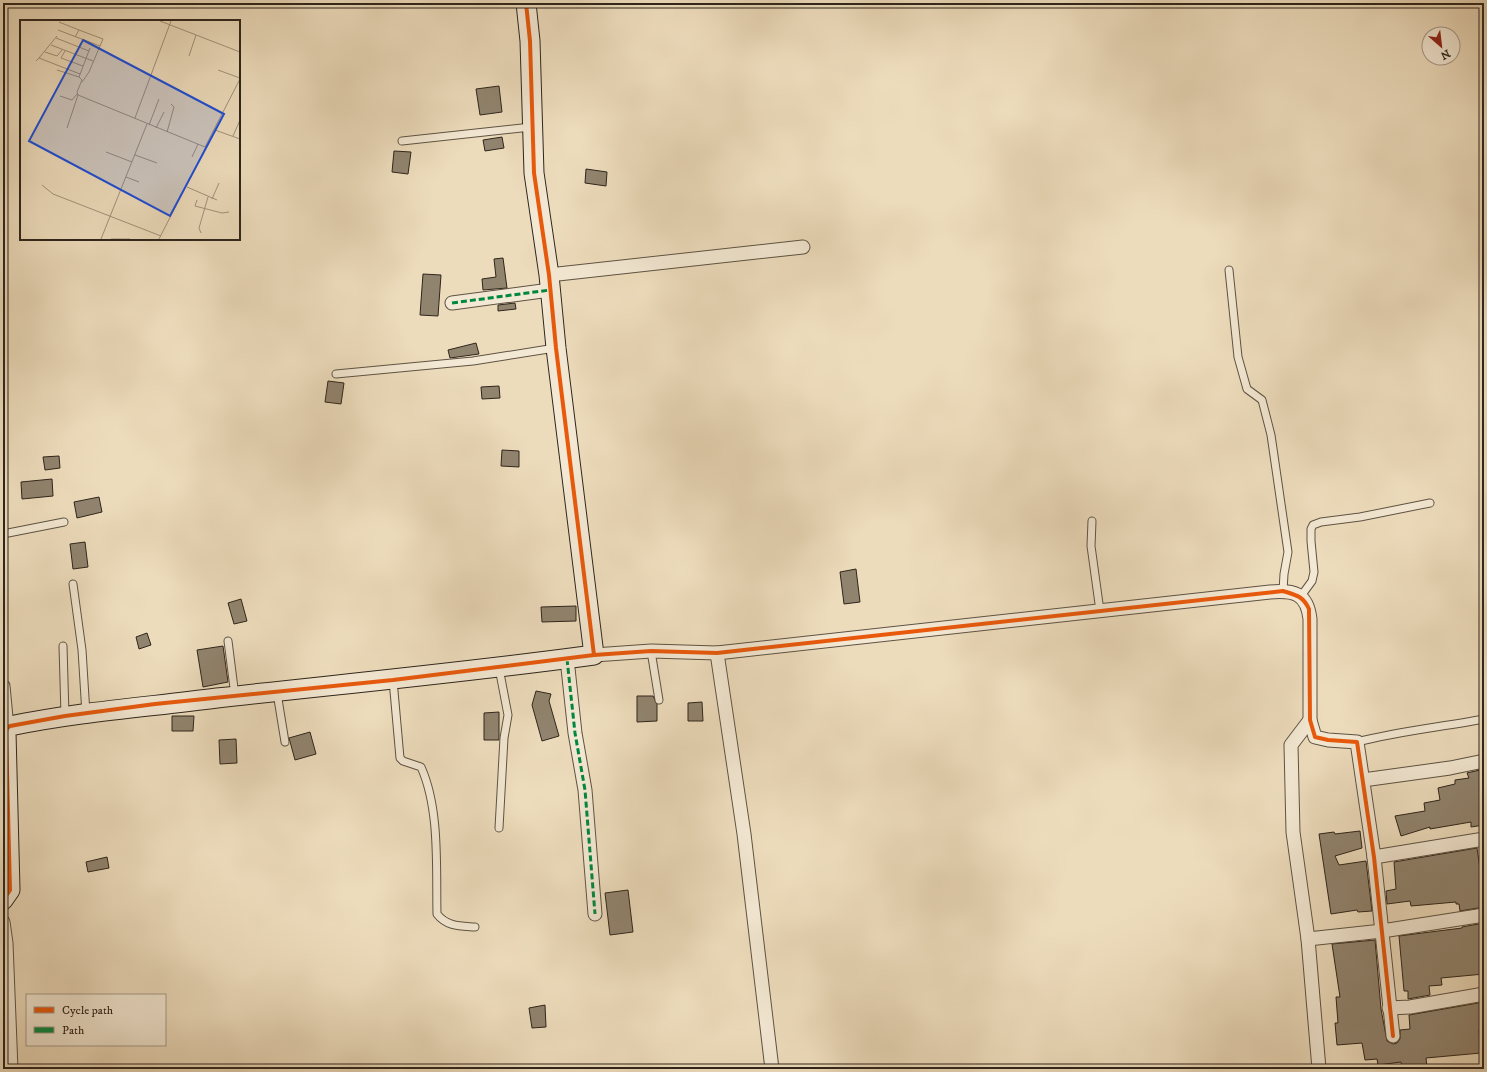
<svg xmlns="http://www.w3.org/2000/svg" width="1487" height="1072" viewBox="0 0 1487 1072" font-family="'IM FELL DW Pica',serif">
<rect width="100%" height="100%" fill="#eddcbc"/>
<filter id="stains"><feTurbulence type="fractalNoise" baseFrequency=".005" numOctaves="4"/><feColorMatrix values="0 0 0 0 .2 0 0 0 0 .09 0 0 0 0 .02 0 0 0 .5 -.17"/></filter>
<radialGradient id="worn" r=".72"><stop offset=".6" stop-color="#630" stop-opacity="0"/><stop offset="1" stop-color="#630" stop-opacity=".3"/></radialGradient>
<g fill="#91846f" stroke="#2e251b">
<path d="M 499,86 L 502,112 L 480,115 L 476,89 Z"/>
<path d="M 502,137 L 504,148 L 485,151 L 483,140 Z"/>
<path d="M 394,151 L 411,152 L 408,174 L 392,172 Z"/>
<path d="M 586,169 L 607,172 L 606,186 L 585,183 Z"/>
<path d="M 503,258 L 507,288 L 483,290 L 482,279 L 496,277 L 494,259 Z"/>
<path d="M 423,274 L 441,275 L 438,316 L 420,315 Z"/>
<path d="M 515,303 L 516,309 L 498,311 L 498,305 Z"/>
<path d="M 476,343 L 479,354 L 450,358 L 448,350 Z"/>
<path d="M 328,381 L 344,383 L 341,404 L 325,402 Z"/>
<path d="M 499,386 L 500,398 L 482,399 L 481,387 Z"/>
<path d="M 502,450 L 519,451 L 519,467 L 501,466 Z"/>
<path d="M 59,456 L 60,468 L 45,470 L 43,457 Z"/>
<path d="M 52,479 L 53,496 L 22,499 L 21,482 Z"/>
<path d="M 99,497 L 102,512 L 77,518 L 74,502 Z"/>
<path d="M 85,542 L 88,567 L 73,569 L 70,544 Z"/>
<path d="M 856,569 L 860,602 L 844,604 L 840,572 Z"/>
<path d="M 241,599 L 247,621 L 234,624 L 228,603 Z"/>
<path d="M 576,606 L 576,621 L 542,622 L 541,607 Z"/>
<path d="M 147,633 L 151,645 L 139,649 L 136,637 Z"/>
<path d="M 223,646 L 228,682 L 203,687 L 197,650 Z"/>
<path d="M 536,691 L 551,694 L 549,701 L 559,736 L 542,741 L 532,705 Z"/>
<path d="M 637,696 L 653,696 L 657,704 L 657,721 L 637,722 Z"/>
<path d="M 702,702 L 703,721 L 688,721 L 688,703 Z"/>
<path d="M 499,712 L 499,740 L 484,740 L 484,713 Z"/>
<path d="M 172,716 L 194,716 L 193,731 L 172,731 Z"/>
<path d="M 310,732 L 316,754 L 295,760 L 289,738 Z"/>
<path d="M 236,739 L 237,763 L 220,764 L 219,740 Z"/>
<path d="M 1484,769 L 1484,825 L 1471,827 L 1471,822 L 1430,829 L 1430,827 L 1401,836 L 1395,816 L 1425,811 L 1424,803 L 1440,800 L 1438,788 L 1455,784 L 1455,780 L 1469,778 L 1467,773 Z"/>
<path d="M 1360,831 L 1362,848 L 1335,856 L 1339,865 L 1366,861 L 1372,911 L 1358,912 L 1357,910 L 1331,914 L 1319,834 L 1334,832 L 1335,834 Z"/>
<path d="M 1477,848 L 1480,869 L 1484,868 L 1484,907 L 1460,911 L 1459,904 L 1456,904 L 1456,902 L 1411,906 L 1410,901 L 1387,904 L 1386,891 L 1396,889 L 1394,862 Z"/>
<path d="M 107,857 L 109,868 L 88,872 L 86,862 Z"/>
<path d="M 628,890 L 633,932 L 610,935 L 605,893 Z"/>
<path d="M 1484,923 L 1484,974 L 1441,978 L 1442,985 L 1429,986 L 1430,995 L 1408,999 L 1408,991 L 1404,991 L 1399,936 L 1462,928 L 1462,927 Z"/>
<path d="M 1375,940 L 1381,1009 L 1387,1041 L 1393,1044 L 1397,1043 L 1400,1039 L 1400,1030 L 1410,1029 L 1409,1015 L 1484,1002 L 1484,1030 L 1479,1030 L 1481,1053 L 1426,1058 L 1427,1067 L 1402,1069 L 1401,1062 L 1378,1065 L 1377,1059 L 1365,1060 L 1362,1043 L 1337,1045 L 1335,1023 L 1338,1023 L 1336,997 L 1340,997 L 1332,944 Z"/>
<path d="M 545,1005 L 546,1027 L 532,1028 L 529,1008 Z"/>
</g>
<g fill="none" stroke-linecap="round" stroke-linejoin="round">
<defs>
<g id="lane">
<path d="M 402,141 L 531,127"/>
<path d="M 1229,270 L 1238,357 L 1247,389 L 1262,400 L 1271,435 L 1288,552 L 1284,574 L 1283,591"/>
<path d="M 336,374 L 473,361 L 555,348"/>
<path d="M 1092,521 L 1091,546 L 1100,611"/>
<path d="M 3,534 L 64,522"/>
<path d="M 73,584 L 82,650 L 86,714"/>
<path d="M 1301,596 L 1312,581 L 1314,572 L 1311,541 L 1311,529 L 1313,525 L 1321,522 L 1360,517 L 1430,503"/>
<path d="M 228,641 L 235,696"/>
<path d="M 63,646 L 65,716"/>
<path d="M 651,651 L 659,700"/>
<path d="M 499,668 L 508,715 L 504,738 L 499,828"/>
<path d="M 393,680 L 400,758 L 403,761 L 421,767 C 440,809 436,868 437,914 C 447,927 461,926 475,927"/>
<path d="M 277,693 L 285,742"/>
<path d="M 1357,742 C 1399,731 1442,727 1484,719"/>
</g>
<g id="street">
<path d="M 549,275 L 803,247"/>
<path d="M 452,303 L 550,290"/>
<path d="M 717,653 L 744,834 L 772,1069"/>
<path d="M 594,655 L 651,651 L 717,653 L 1270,592 C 1294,590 1307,593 1310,619 L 1310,720 L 1315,737 L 1328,740 L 1357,742 L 1374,857 L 1393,1036"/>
<path d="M 567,659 L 575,733 L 585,790 L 595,914"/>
<path d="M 3,686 L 7,728"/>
<path d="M 1310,720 L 1291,745 L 1293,832 L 1308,939 L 1319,1069"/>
<path d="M 1363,780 L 1450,768 L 1484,761"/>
<path d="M 1374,857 L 1484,839"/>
<path d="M 3,922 L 6,943 L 11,1069"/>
<path d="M 1308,939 L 1382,931 L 1484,915"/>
<path d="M 1389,1008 L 1410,1007 L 1484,994"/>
</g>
<path id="secondary" d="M 3,900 L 10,890 L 6,732 L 7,728 L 10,726 C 78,712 148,707 217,698 C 342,684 469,672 594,655 L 556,348 L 549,275 L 534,173 L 530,41 L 526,3"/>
</defs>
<use href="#lane" stroke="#5e5343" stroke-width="9"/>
<use href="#street" stroke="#5e5343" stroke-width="15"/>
<use href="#secondary" stroke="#2e251b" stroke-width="21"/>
<use href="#lane" stroke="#f3e8d3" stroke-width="7"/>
<use href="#street" stroke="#f3e8d3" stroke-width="13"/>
<use href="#secondary" stroke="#f3e8d3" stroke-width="19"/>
<g stroke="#00873e" stroke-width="3" stroke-dasharray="6 3" stroke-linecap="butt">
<path d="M 452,303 L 550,290"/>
<path d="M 567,659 L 575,733 L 585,790 L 595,914"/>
</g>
<defs>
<g id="cycleway">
<path d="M 526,3 L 530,41 L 534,173 L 549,275 L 556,348 L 594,655"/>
<path d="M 3,900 L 10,890 L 6,732 L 7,728 L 10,726 L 65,716 L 155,704 L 393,680 L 594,655 L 651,651 L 717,653 L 1283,591 C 1296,595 1303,596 1309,609 L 1310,720 L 1315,737 L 1328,740 L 1357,742 L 1374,857 L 1393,1036"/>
</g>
</defs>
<use href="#cycleway" stroke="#f3e8d3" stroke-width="6"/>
<use href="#cycleway" stroke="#e8590c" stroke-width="4"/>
</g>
<g transform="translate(20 20)">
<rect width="220" height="220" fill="#eddcbc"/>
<path fill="none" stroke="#a1937c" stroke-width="1" d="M 140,1 L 220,32M 39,2 L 59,10M 38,10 L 80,26 L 69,52 L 62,62M 55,17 L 59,10 L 83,19 L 80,26M 36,18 L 69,31M 31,25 L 73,41M 70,28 L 59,57 L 62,60 L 57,72 L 58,75 L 185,127 L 220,59M 45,31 L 41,38 L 63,46M 25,32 L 37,36 L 42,30M 169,36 L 176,15M 19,38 L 37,16M 16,41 L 19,38 L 60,54M 37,50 L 59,57M 198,50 L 220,58M 40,76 L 52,80 L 57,74M 115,98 L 151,1M 129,105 L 139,79M 47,108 L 58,75M 136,108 L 144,92M 195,110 L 220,119M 147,112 L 154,87 L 151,84M 213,116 L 220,100M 86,132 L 112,142M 115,135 L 137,143M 172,137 L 178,124M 106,157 L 119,162M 22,165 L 33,174 L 141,216M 167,167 L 197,180M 192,179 L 199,163M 177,180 L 175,186 L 202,193 L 209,192M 181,213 L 179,208 L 188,177M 81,219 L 127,104M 91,219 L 110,219M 139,219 L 186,127"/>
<path fill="#1d4ed8" fill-opacity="0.15" stroke="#1d4ed8" stroke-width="2" d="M 63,20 L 204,94 L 150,196 L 9,121 Z"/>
<rect width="220" height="220" fill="none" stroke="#2e251b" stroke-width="2"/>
</g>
<rect width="1487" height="1072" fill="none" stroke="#eddcbc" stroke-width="16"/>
<rect x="4" y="4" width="1479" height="1064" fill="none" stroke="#2e251b" stroke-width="2"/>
<rect x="8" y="8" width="1471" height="1056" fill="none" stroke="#2e251b"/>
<rect x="26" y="994" width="140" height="52" fill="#f3e8d3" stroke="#a49a89"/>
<rect x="34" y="1007" width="20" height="6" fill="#e8590c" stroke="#a49a89"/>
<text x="62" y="1014" font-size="12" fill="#2e251b">Cycle path</text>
<rect x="34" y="1027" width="20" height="6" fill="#00873e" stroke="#a49a89"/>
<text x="62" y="1034" font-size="12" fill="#2e251b">Path</text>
<g transform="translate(1441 46) rotate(152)"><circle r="19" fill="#f3e8d3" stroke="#a49a89"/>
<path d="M0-3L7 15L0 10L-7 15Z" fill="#8f2418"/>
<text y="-6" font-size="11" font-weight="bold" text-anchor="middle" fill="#2e251b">N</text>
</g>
<rect width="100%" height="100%" filter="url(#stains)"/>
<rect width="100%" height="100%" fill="url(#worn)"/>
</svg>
